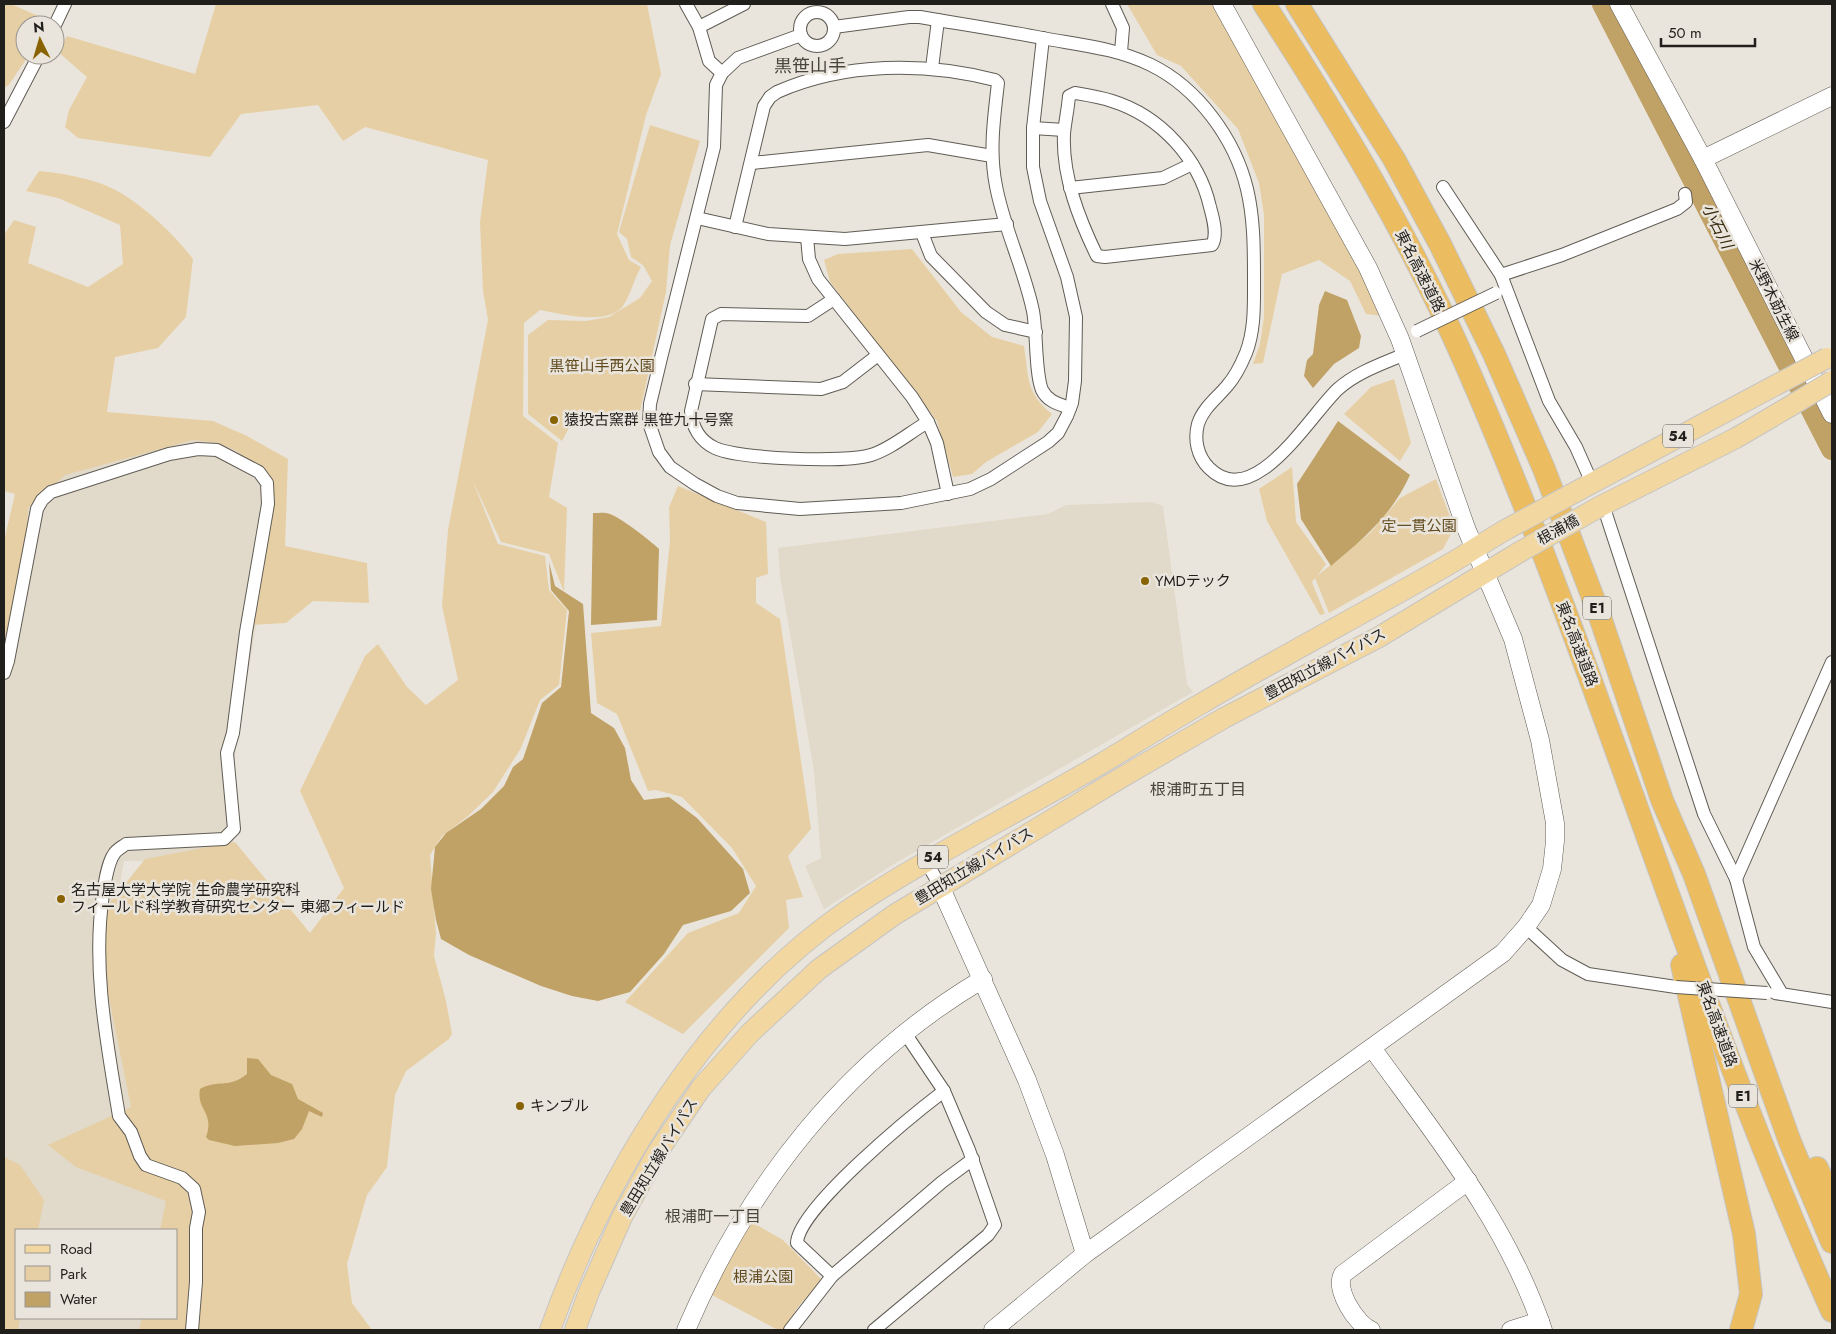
<svg xmlns="http://www.w3.org/2000/svg" width="1836" height="1334" viewBox="0 0 1836 1334" font-family="Jost,'Noto Sans JP',sans-serif">
<rect width="100%" height="100%" fill="#eae5dc"/>
<g fill="#e1d9c9" fill-rule="evenodd">
<path d="M 202,431 L 244,447 L 278,489 L 235,755 L 233,861 L 124,861 L 111,936 L 139,1176 L 184,1205 L 189,1330 L 4,1330 L 4,571 L 43,467 ZM 16,1230 L 176,1230 L 176,1318 L 16,1318 Z"/>
<path d="M 1152,502 L 1163,506 L 1187,684 L 1193,692 L 894,864 L 824,909 L 805,866 L 821,858 L 814,771 L 780,576 L 778,548 L 1048,514 L 1066,505 Z"/>
</g>
<g fill="#e6cfa4">
<path d="M 4,4 L 11,4 L 52,22 L 50,25 L 25,25 L 25,55 L 29,55 L 8,86 L 4,87 Z"/>
<path d="M 216,4 L 647,4 L 661,74 L 646,115 L 617,234 L 629,260 L 641,267 C 634,279 631,294 623,306 C 609,326 560,314 540,310 L 524,323 L 523,416 L 558,443 L 549,497 L 567,508 L 564,592 L 549,554 L 501,542 L 472,479 L 498,544 L 545,556 L 549,590 L 567,610 L 559,685 L 540,700 L 521,748 L 493,792 L 467,817 L 442,836 L 430,855 L 436,933 L 434,956 L 446,1001 L 452,1034 L 449,1039 L 406,1071 L 395,1095 L 387,1167 L 367,1195 L 347,1264 L 352,1303 L 372,1330 L 139,1330 L 142,1318 L 176,1318 L 176,1230 L 160,1230 L 166,1201 L 76,1167 L 48,1145 L 131,1107 L 94,923 L 145,859 L 235,842 L 310,933 L 344,888 L 300,791 L 365,656 L 378,644 L 407,687 L 426,705 L 458,680 L 442,606 L 448,530 L 488,320 L 483,291 L 480,222 L 488,160 L 365,127 L 343,141 L 318,105 L 241,114 L 210,157 L 78,138 L 65,127 L 69,110 L 87,77 L 58,52 L 67,36 L 195,74 Z"/>
<path d="M 1127,4 L 1213,4 L 1330,208 L 1383,316 L 1366,314 L 1350,281 L 1319,260 L 1282,274 L 1263,363 L 1253,364 L 1260,344 L 1264,317 L 1264,215 L 1259,183 L 1238,129 L 1181,66 L 1157,55 Z"/>
<path d="M 650,125 L 700,141 L 670,245 L 666,292 L 637,425 L 579,409 L 562,441 L 528,414 L 528,335 L 548,320 L 586,321 L 609,317 L 640,298 L 652,281 L 643,265 L 631,257 L 627,239 L 619,232 Z"/>
<path d="M 39,171 C 63,173 100,180 121,193 C 147,209 175,235 193,259 L 186,317 L 158,348 L 115,357 L 107,412 L 213,421 L 247,436 L 288,459 L 285,546 L 367,563 L 369,603 L 313,601 L 286,623 L 250,625 L 271,485 L 237,451 L 218,443 L 193,440 L 65,475 L 28,508 L 25,562 L 8,669 L 4,680 L 4,541 L 15,494 L 4,491 L 4,235 L 14,220 L 36,227 L 28,263 L 88,287 L 123,264 L 120,225 L 58,198 L 26,191 Z"/>
<path d="M 912,249 L 961,312 L 992,337 L 1024,346 C 1029,377 1025,392 1052,414 L 1038,432 L 986,462 L 972,474 L 953,477 L 937,421 L 830,282 L 824,260 L 838,254 Z"/>
<path d="M 1394,379 L 1411,443 L 1400,461 L 1344,414 L 1371,387 Z"/>
<path d="M 1292,467 L 1296,522 L 1326,564 L 1317,576 L 1370,533 L 1400,498 L 1436,479 L 1454,528 L 1443,549 L 1329,613 L 1315,578 L 1312,582 L 1325,614 L 1320,615 L 1267,521 L 1259,489 Z"/>
<path d="M 678,486 L 766,522 L 768,574 L 756,578 L 756,603 L 780,619 L 811,829 L 788,856 L 803,897 L 786,900 L 789,928 L 683,1034 L 625,1002 L 688,933 L 739,913 L 756,886 L 732,848 L 682,797 L 656,790 L 648,791 L 617,714 L 597,703 L 591,633 L 661,626 L 670,541 L 669,507 Z"/>
<path d="M 4,1157 L 20,1165 L 44,1200 L 38,1230 L 16,1230 L 16,1318 L 20,1318 L 18,1330 L 4,1330 Z"/>
<path d="M 750,1221 L 783,1240 L 822,1280 L 797,1308 L 785,1330 L 778,1330 L 710,1294 Z"/>
</g>
<g fill="#c0a166">
<path d="M 1325,291 L 1347,300 L 1361,336 L 1359,348 L 1334,364 L 1313,388 L 1304,376 L 1307,360 L 1313,354 L 1319,305 Z"/>
<path d="M 1338,421 L 1410,475 C 1392,515 1364,538 1331,566 L 1301,519 L 1297,484 Z"/>
<path d="M 593,513 C 598,513 605,512 610,514 C 621,518 651,541 659,549 L 657,620 L 591,625 Z"/>
<path d="M 549,562 L 555,586 L 583,604 L 591,713 L 614,728 L 625,748 L 631,780 L 644,800 L 669,797 L 697,818 L 743,869 L 750,893 L 731,911 L 683,925 L 664,954 L 630,992 L 598,1001 L 572,996 L 541,986 L 469,955 L 441,939 L 436,920 L 431,889 L 435,847 L 446,833 L 481,809 L 504,786 L 513,767 L 523,759 L 542,703 L 561,687 L 569,611 L 551,590 Z"/>
<path d="M 247,1058 L 258,1059 L 271,1075 L 292,1084 L 298,1099 L 323,1113 L 322,1117 L 309,1111 L 302,1129 L 294,1139 L 278,1143 L 235,1146 L 209,1140 L 206,1137 C 215,1112 196,1110 200,1089 C 218,1079 229,1089 247,1074 Z"/>
</g>
<g fill="none" stroke-linecap="round" stroke-linejoin="round">
<path stroke="#c0a166" stroke-width="22" d="M 1603,4 L 1832,449"/>
<defs>
<g id="street">
<path d="M 686,4 L 699,27 L 709,61 L 722,73"/>
<path d="M 1112,4 L 1123,28 L 1121,52"/>
<circle cx="817" cy="29" r="17"/>
<path d="M 55,25 L 65,4"/>
<path d="M 699,27 L 744,4"/>
<path d="M 834,27 L 909,17 L 920,17 C 961,24 1001,30 1042,38 C 1080,45 1116,48 1151,65 C 1198,88 1235,139 1247,189 C 1254,218 1254,249 1254,279 C 1254,304 1255,330 1246,353 C 1241,365 1235,377 1227,386 C 1217,398 1203,408 1198,424 C 1194,439 1197,456 1209,468 C 1254,513 1310,415 1338,389 C 1357,372 1382,364 1405,354"/>
<path d="M 801,35 L 738,58 L 722,73 L 716,85 L 714,147 L 661,358 L 650,404 L 649,423 L 659,452 L 670,467 L 695,484 L 717,496 L 737,503 L 800,509 L 901,503 L 970,489 L 991,479 L 1048,442 L 1058,433 L 1067,416 L 1072,403 L 1075,381 L 1076,317 L 1067,277 L 1040,201 L 1033,167 L 1033,128 L 1043,38"/>
<path d="M 932,68 L 938,20"/>
<path d="M 1075,93 C 1087,95 1100,97 1112,101 C 1160,116 1199,158 1210,207 C 1213,218 1218,235 1212,245 L 1105,257 L 1097,256 C 1079,219 1062,176 1064,134 C 1065,122 1068,109 1069,96 Z"/>
<path d="M 4,122 L 39,55"/>
<path d="M 1033,128 L 1064,130"/>
<path d="M 752,163 L 928,145 L 992,156"/>
<path d="M 1443,187 L 1501,275 L 1549,401 L 1576,447 L 1592,483"/>
<path d="M 1070,188 L 1163,178 L 1192,164"/>
<path d="M 697,218 L 768,234 L 845,239 L 1007,224"/>
<path d="M 735,227 L 764,106 L 770,97 L 777,92 C 845,62 925,62 995,80 L 998,83 C 994,118 989,151 996,186 C 1004,229 1024,268 1033,311 C 1037,332 1035,373 1042,390 C 1048,402 1059,404 1070,408"/>
<path d="M 922,233 L 931,256 L 986,312 L 1005,325 L 1036,332"/>
<path d="M 807,237 L 809,259 L 818,279 L 912,397 L 928,422 L 937,443 L 948,494"/>
<path d="M 1501,275 L 1562,255 L 1677,209 L 1686,202 L 1685,194"/>
<path d="M 834,299 L 808,316 L 721,314 L 712,319 L 691,411 C 692,427 700,441 715,448 C 738,459 846,463 871,455 C 891,449 910,432 928,422"/>
<path d="M 695,384 L 821,389 L 843,382 L 878,355"/>
<path d="M 1603,505 L 1704,814 L 1736,879 L 1754,947 L 1782,994"/>
<path d="M 4,673 L 8,661 L 37,509 L 42,500 L 51,492 L 169,454 L 198,449 L 217,450 L 259,472 L 267,483 L 268,504 L 246,632 L 233,733 L 227,753 L 234,829 L 224,839 L 126,844 C 122,847 116,850 114,854 C 107,864 105,883 103,894 C 92,969 107,1043 119,1116 L 131,1132 L 140,1156 L 146,1165 L 182,1178 L 194,1189 L 199,1212 L 196,1228 L 196,1282 L 192,1330"/>
<path d="M 926,861 L 940,886"/>
<path d="M 1736,879 L 1832,662"/>
<path d="M 1526,927 L 1562,960 L 1588,974 L 1676,987"/>
<path d="M 1775,993 L 1832,1002"/>
<path d="M 832,1276 L 797,1243 C 798,1208 915,1113 944,1091"/>
<path d="M 790,1330 L 832,1276 L 942,1182 L 973,1159"/>
<path d="M 874,1330 L 988,1235 L 995,1225 L 969,1150 L 944,1091 L 905,1033"/>
</g>
<g id="secondary">
<path d="M 1619,4 L 1703,159 L 1832,414"/>
<path d="M 1703,159 L 1832,96"/>
<path d="M 940,886 L 1027,1080 L 1055,1155 L 1085,1254"/>
<path d="M 1372,1048 C 1438,1139 1507,1223 1543,1330"/>
<path d="M 686,1330 C 748,1185 846,1060 983,979"/>
<path d="M 993,1330 L 1085,1254 L 1503,953 L 1526,927 L 1541,905 L 1552,869 L 1555,841 L 1555,823 L 1540,740 L 1513,639 L 1466,528 L 1400,339 L 1368,268 L 1222,4"/>
<path d="M 1371,1330 C 1356,1324 1334,1289 1343,1274 L 1468,1181"/>
<path d="M 1511,1330 L 1540,1321"/>
</g>
<g id="primary">
<path d="M 1581,489 L 1776,385"/>
<path d="M 1599,507 L 1736,438 L 1787,408"/>
<path d="M 550,1330 C 606,1173 708,1006 848,910 C 928,856 1016,814 1099,765 C 1134,744 1169,722 1204,702 C 1284,655 1366,612 1446,566 C 1467,554 1486,541 1507,529"/>
<path d="M 575,1330 L 589,1292 L 622,1217 L 657,1153 L 701,1088 L 750,1033 L 819,969 L 894,915 L 1124,776 L 1224,718 L 1379,637 L 1518,553"/>
</g>
<g id="highway">
<path d="M 1264,4 C 1339,120 1412,240 1467,367 C 1602,676 1694,1003 1832,1311"/>
<path d="M 1297,4 L 1394,159 L 1440,244 L 1494,354 L 1544,469 L 1598,611 L 1662,800 L 1694,874 L 1790,1142 L 1832,1242"/>
<path d="M 1682,965 L 1744,1234 L 1751,1294 L 1741,1330"/>
<path d="M 1817,1168 L 1832,1201"/>
</g>
</defs>
<use href="#street" stroke="#605c55" stroke-width="14"/>
<use href="#secondary" stroke="#605c55" stroke-width="19"/>
<use href="#primary" stroke="#c5c5c4" stroke-width="22"/>
<use href="#highway" stroke="#c5c5c4" stroke-width="24"/>
<use href="#street" stroke="#fff" stroke-width="12"/>
<use href="#secondary" stroke="#fff" stroke-width="18"/>
<use href="#primary" stroke="#f3d7a0" stroke-width="20"/>
<use href="#highway" stroke="#ebbd60" stroke-width="22"/>
<defs>
<g id="street-bridge">
<path d="M 1417,331 L 1496,293"/>
<path d="M 1676,987 L 1767,993"/>
</g>
<g id="primary-bridge">
<path d="M 1776,385 L 1827,358"/>
<path d="M 1787,408 L 1832,381"/>
<path d="M 1507,529 L 1581,489"/>
<path d="M 1518,553 L 1599,507"/>
</g>
</defs>
<use href="#street-bridge" stroke="#605c55" stroke-width="14" stroke-linecap="butt"/>
<use href="#primary-bridge" stroke="#c5c5c4" stroke-width="22" stroke-linecap="butt"/>
<use href="#street-bridge" stroke="#fff" stroke-width="12"/>
<use href="#primary-bridge" stroke="#f3d7a0" stroke-width="20"/>
</g>
<g fill="#896301" stroke="#eae5dc" stroke-width="2">
<circle cx="554" cy="420" r="5"/>
<circle cx="1145" cy="581" r="5"/>
<circle cx="61" cy="899" r="5"/>
<circle cx="520" cy="1106" r="5"/>
</g>
<g text-anchor="middle" stroke-width="5" stroke-linejoin="round" paint-order="stroke">
<g fill="#eae5dc" stroke="#5d5a56" stroke-width="1">
<rect x="1663" y="424.5" width="30" height="23" rx="4"/>
<rect x="1583" y="596.5" width="28" height="23" rx="4"/>
<rect x="918" y="845.5" width="30" height="23" rx="4"/>
<rect x="1729" y="1084.5" width="28" height="23" rx="4"/>
</g>
<g font-size="14" font-weight="bold" fill="#211f1c">
<text x="1678" y="441">54</text>
<text x="1597" y="613">E1</text>
<text x="933" y="862">54</text>
<text x="1743" y="1101">E1</text>
</g>
<g font-size="15" fill="#211f1c" stroke="#eae5dc">
<text transform="translate(1420 271) rotate(63)" y="5">東名高速道路</text>
<text transform="translate(1774 300) rotate(63)" y="5">米野木莇生線</text>
<text transform="translate(1558 530) rotate(-29)" y="5">根浦橋</text>
<text transform="translate(1577 644) rotate(69)" y="5">東名高速道路</text>
<text transform="translate(1325 664) rotate(-28)" y="5">豊田知立線バイパス</text>
<text transform="translate(974 866) rotate(-31)" y="5">豊田知立線バイパス</text>
<text transform="translate(1717 1024) rotate(70)" y="5">東名高速道路</text>
<text transform="translate(659 1157) rotate(-59)" y="5">豊田知立線バイパス</text>
</g>
<g font-size="15" fill="#614b1e" stroke="#eae5dc">
<text x="602" y="371">黒笹山手西公園</text>
<text x="1419" y="531">定一貫公園</text>
<text x="763" y="1282">根浦公園</text>
</g>
<g font-size="15" fill="#211f1c" stroke="#eae5dc" text-anchor="start">
<text x="564" y="425">猿投古窯群 黒笹九十号窯</text>
<text x="1155" y="586">YMDテック</text>
<text x="71" y="895">名古屋大学大学院 生命農学研究科<tspan x="71" dy="17">フィールド科学教育研究センター 東郷フィールド</tspan></text>
<text x="530" y="1111">キンブル</text>
</g>
<g font-size="16" font-style="italic" fill="#392c11" stroke="#eae5dc">
<text transform="translate(1718 226) rotate(63)" y="6">小石川</text>
</g>
<g font-size="16" fill="#49453d" stroke="#eae5dc">
<text x="1198" y="795">根浦町五丁目</text>
<text x="713" y="1222">根浦町一丁目</text>
</g>
<g font-size="18" fill="#49453d" stroke="#eae5dc">
<text x="810" y="72">黒笹山手</text>
</g>
</g>
<rect width="1836" height="1334" fill="none" stroke="#211f1c" stroke-width="10"/>
<rect x="15" y="1229" width="162" height="90" fill="#eae5dc" stroke="#9a968f"/>
<rect x="25" y="1245" width="25" height="8" fill="#f3d7a0" stroke="#9a968f"/>
<text x="60" y="1254" font-size="15" fill="#211f1c">Road</text>
<rect x="25" y="1266" width="25" height="15" fill="#e6cfa4" stroke="#9a968f"/>
<text x="60" y="1279" font-size="15" fill="#211f1c">Park</text>
<rect x="25" y="1292" width="25" height="15" fill="#c0a166" stroke="#9a968f"/>
<text x="60" y="1304" font-size="15" fill="#211f1c">Water</text>
<g transform="translate(40 40) rotate(355)"><circle r="24" fill="#eae5dc" stroke="#9a968f"/>
<path d="M0-4L9 19L0 12L-9 19Z" fill="#896301"/>
<text y="-8" font-size="14" font-weight="bold" text-anchor="middle" fill="#211f1c">N</text>
</g>
<path d="M1661 38v8h94v-8" fill="none" stroke="#211f1c" stroke-width="2.5"/>
<text x="1668" y="38" font-size="15" fill="#211f1c" stroke="#eae5dc" stroke-width="4" paint-order="stroke">50 m</text>
</svg>
